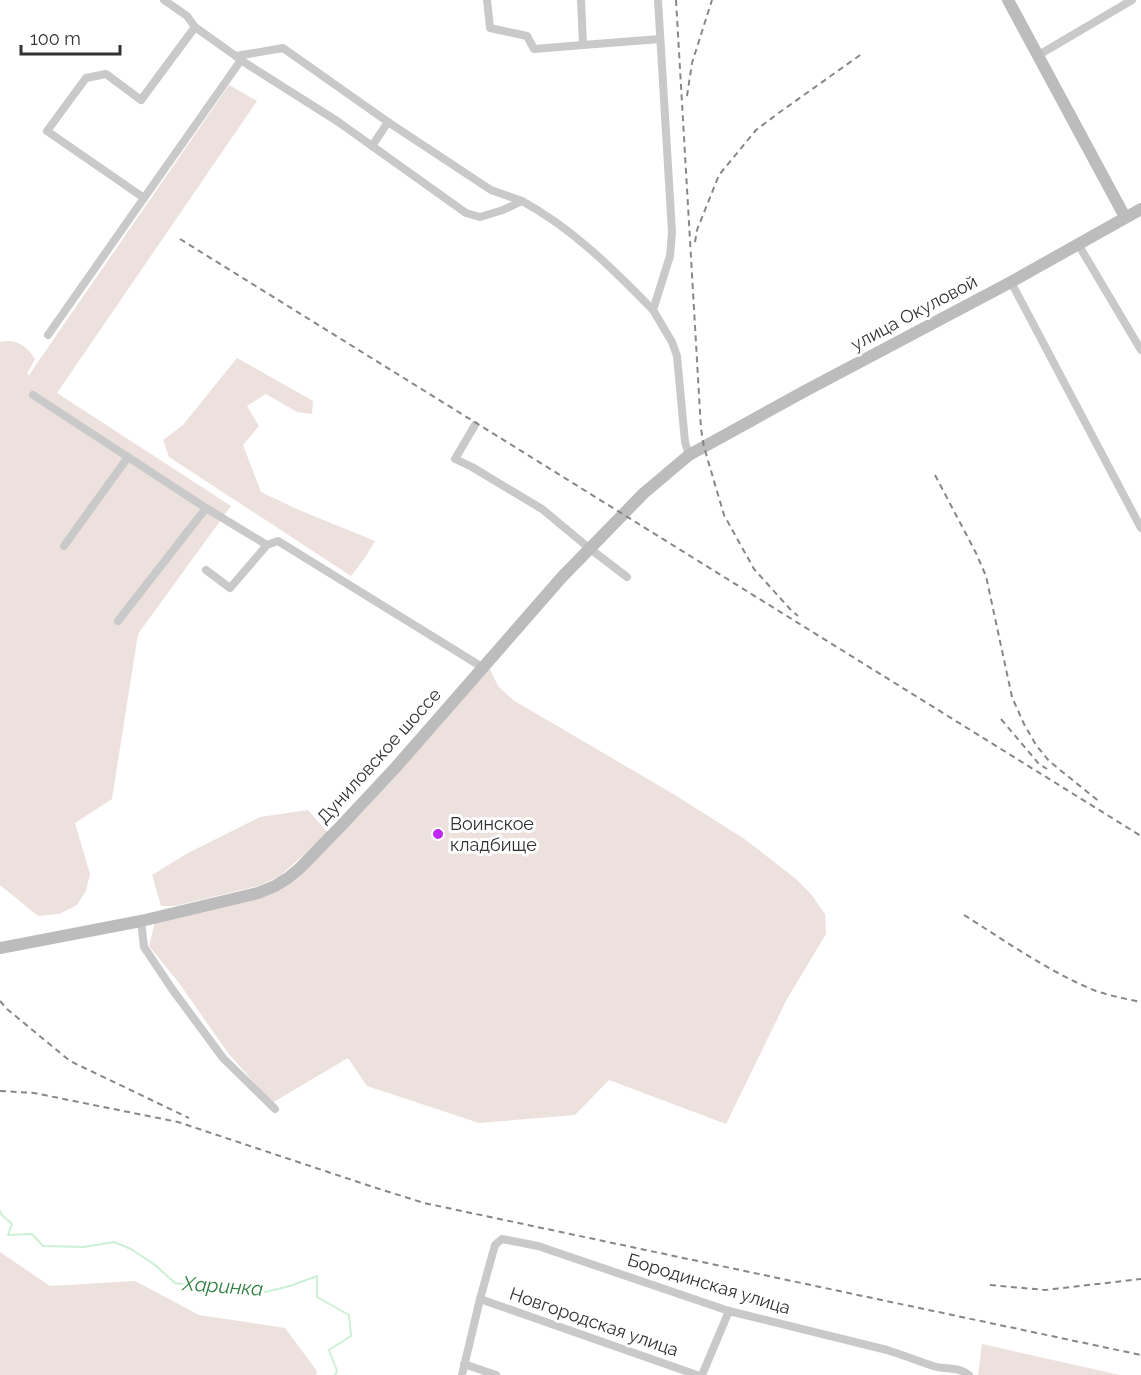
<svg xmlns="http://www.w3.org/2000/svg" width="1141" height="1375" viewBox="0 0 1141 1375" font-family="Raleway,sans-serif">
<rect width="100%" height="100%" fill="#fff"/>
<g fill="#ede1dd">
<path d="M 229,85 L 257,101 L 57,393 L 231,506 L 138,634 L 112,799 L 75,823 L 90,874 L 86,891 L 77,905 L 59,914 L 38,916 L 0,885 L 0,342 C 16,338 27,346 35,359 L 27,374 L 29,375 Z"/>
<path d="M 237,358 L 313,401 L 312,414 L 297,412 L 266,394 L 247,406 L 259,426 L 243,445 L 261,492 L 299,510 L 375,541 L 364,559 L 351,576 L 169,457 L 163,440 L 183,425 Z"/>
<path d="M 488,665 L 498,686 L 513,700 L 675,795 L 746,840 L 796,879 L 811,894 L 825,914 L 826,934 L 787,999 L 726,1124 L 609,1080 L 575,1115 L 479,1123 L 367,1086 L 348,1058 L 272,1103 L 228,1053 L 179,983 L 149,946 L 156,918 L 278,888 Z"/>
<path d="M 308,810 L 328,833 L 279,877 L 258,886 L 175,906 L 161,906 L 152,875 L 188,853 L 260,817 Z"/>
<path d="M 0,1252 L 50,1286 L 135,1281 L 199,1315 L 285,1328 L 317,1371 L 316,1375 L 0,1375 Z"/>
<path d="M 982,1344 L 1120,1375 L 978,1375 Z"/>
</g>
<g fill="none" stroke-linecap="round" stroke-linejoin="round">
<path stroke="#cbf0d3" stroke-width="2" d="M 0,1211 L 2,1215 L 12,1224 L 8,1235 L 32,1234 L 43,1246 L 84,1247 L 114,1242 L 131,1249 L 155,1265 L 175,1283 L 215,1289 L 265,1292 L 290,1286 L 317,1276 L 317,1297 L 349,1315 L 351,1336 L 329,1350 L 337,1371 L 335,1375"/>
<g stroke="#c9c9c9" stroke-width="8">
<path d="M 164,0 L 187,16 L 195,27 L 247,64 L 337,121 L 466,213 L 480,217 L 503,210 L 522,201 C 572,228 613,269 653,310"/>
<path d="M 487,0 L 490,28 L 527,36 L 534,49 L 583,45"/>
<path d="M 581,0 L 583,45 L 660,39"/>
<path d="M 658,0 L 672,232 L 670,256 L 653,310 L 672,342 L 677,356 L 685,442 L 689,455"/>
<path d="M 195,27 L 141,100 L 106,74 L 86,78 L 47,131 L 144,198 L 241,60"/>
<path d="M 236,56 L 283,48 L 388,122"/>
<path d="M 1037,56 L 1132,0"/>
<path d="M 372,146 L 388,122 L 491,190 L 522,201"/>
<path d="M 1078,244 L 1141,350"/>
<path d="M 1011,282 L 1141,528"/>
<path d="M 48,335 L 144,198"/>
<path d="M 33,395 L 206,508"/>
<path d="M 475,425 L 455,459 L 472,467 L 542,509 L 589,548 L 627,577"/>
<path d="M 64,546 L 128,457"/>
<path d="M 206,570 L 230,588 L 267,545 L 278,541 L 482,667"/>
<path d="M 118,621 L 206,508 L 267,545"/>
<path d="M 141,921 L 144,947 L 172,989 L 223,1058 L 275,1109"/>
<path d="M 480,1299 L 697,1375"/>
<path d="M 464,1364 L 496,1375"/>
<path d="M 462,1375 L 480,1299 L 495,1245 L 502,1239 L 538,1246 L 729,1311 L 887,1350 C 903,1355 918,1361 933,1366 C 945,1370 958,1366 969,1375"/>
<path d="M 702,1375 L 729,1311"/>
</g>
<g stroke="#bcbcbc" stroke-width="12">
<path d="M 1008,0 L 1125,217"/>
<path d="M 0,948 L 141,921 L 258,893 L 275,886 L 288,878 L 300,868 L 339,828 L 396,767 L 562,577 L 644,493 L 689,455 L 805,391 L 1011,282 L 1141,209"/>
</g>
<g stroke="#878787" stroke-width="2" stroke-dasharray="6 4.5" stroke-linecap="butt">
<path d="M 676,0 L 701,429 L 704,447 L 724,515 L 754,569 L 790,609 L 798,616"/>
<path d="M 687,96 L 692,63 L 712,0"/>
<path d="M 180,239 L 1141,836"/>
<path d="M 695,242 L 697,230 L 719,175 L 756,130 L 780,112 L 863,53"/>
<path d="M 935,475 L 976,553 L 986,576 L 1012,697 L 1024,724 L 1036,745 L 1049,761 L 1101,803"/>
<path d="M 1001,719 L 1039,764 L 1047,769"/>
<path d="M 964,915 C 1007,942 1049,972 1096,991 C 1111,996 1126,999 1141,1002"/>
<path d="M 0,1001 L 7,1009 L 70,1061 L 189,1118"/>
<path d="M 0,1091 L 34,1093 L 178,1122 L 370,1186 L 424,1203 L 1141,1355"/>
<path d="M 990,1285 L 1045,1290 L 1141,1279"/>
</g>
</g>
<circle fill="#c228f5" stroke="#fff" stroke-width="2" cx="438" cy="834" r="6"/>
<g text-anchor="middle" stroke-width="6" stroke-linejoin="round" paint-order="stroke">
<g font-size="18" fill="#323232" stroke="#fff">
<text transform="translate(914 313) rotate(-28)" y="6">улица Окуловой</text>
<text transform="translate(379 756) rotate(-48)" y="6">Дуниловское шоссе</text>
<text transform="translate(709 1284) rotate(17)" y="6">Бородинская улица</text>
<text transform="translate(594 1322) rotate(19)" y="6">Новгородская улица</text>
</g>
<g font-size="18" fill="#323232" stroke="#fff" text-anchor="start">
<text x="450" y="830">Воинское<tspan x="450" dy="21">кладбище</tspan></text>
</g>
<g font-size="20" font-style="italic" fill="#2f8141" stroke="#fff">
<text transform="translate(223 1286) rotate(4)" y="7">Харинка</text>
</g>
</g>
<path d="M21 45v9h99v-9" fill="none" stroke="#323232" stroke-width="3"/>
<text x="30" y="45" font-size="18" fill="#323232" stroke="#ffffff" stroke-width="4.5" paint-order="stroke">100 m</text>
</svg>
